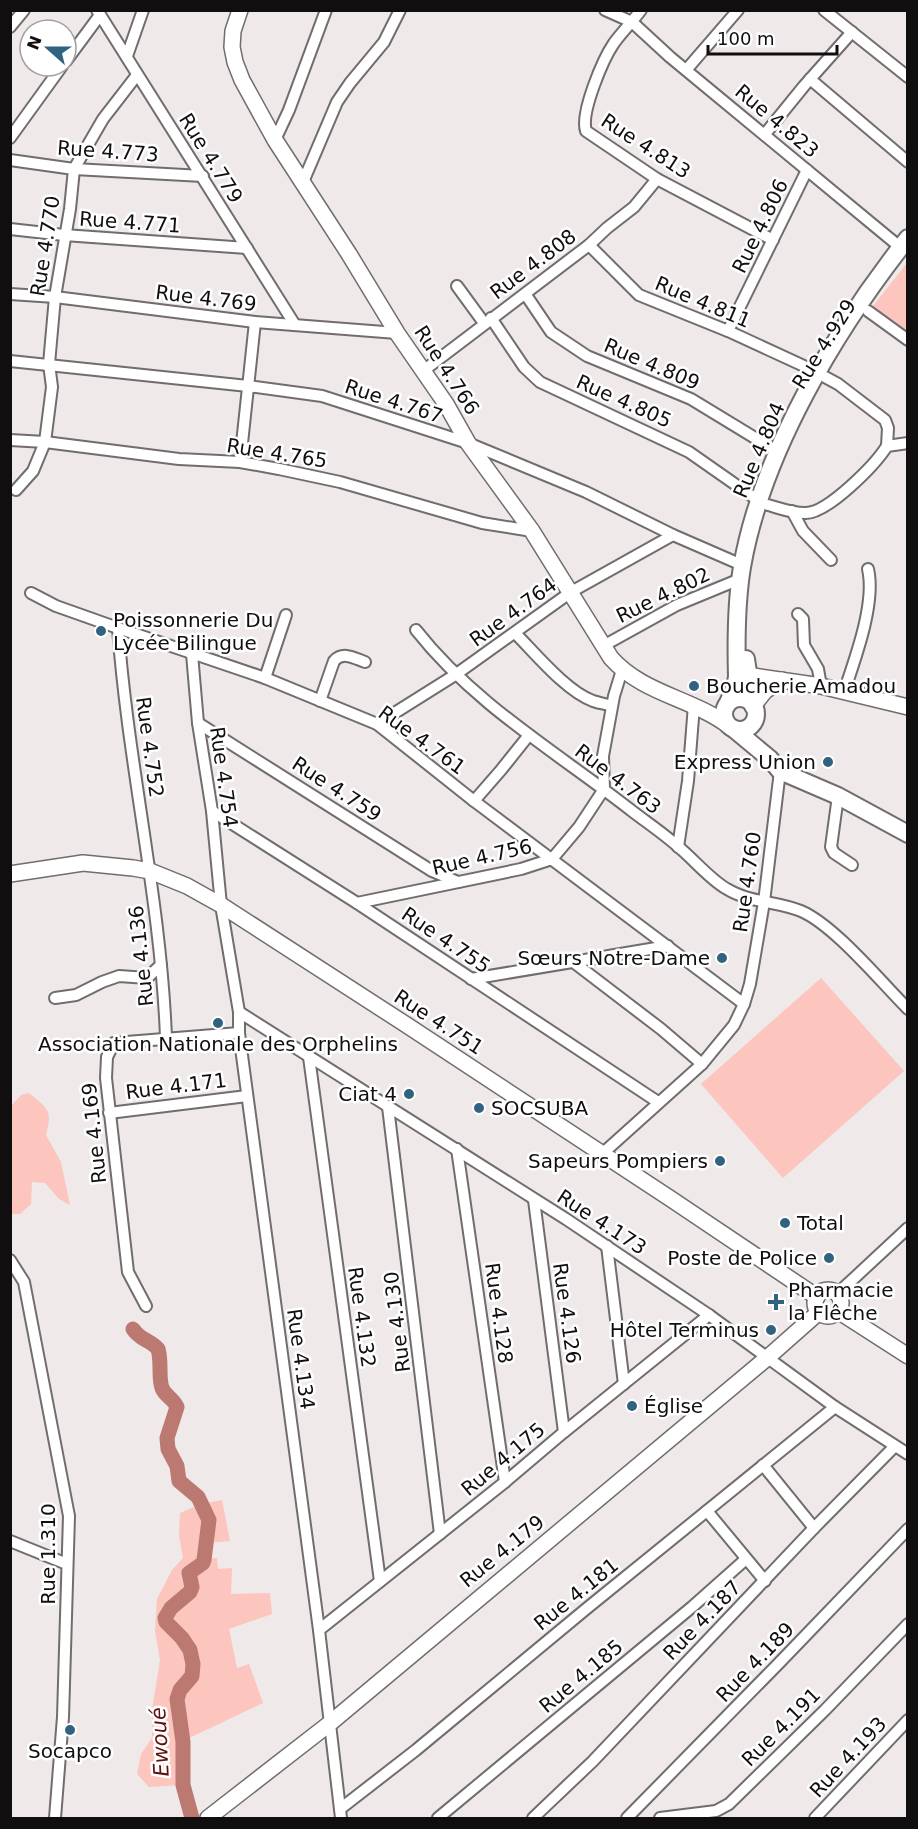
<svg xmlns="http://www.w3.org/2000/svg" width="918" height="1829" viewBox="0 0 918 1829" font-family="'DejaVu Sans',sans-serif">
<rect width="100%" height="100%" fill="#efe9e9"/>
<g fill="#fcc5be">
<path d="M 907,263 L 907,334 L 873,306 Z"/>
<path d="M 821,978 L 904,1071 L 783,1178 L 701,1084 Z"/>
<path d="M 29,1093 C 48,1109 53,1110 46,1135 L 61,1162 L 70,1205 L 59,1199 L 45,1183 L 32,1182 L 31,1204 L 20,1214 L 11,1214 L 11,1106 L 21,1095 Z"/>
<path d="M 222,1500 L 230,1541 L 205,1543 L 204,1559 L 217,1558 L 218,1569 L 232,1568 L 231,1594 L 270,1593 L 272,1614 L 229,1629 L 237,1668 L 249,1664 L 263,1703 L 183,1741 L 183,1785 L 149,1787 L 137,1774 L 141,1754 L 152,1738 L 152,1710 L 160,1660 L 155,1631 L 157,1599 L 172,1570 L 183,1558 L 179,1536 L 180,1513 L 201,1504 Z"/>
</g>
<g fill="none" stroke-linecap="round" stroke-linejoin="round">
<path stroke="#bb7972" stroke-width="15" d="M 133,1329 C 140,1340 150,1340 158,1349 C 162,1362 158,1376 162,1388 C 165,1396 174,1399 177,1407 L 167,1438 L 168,1449 L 177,1466 L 179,1481 L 198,1497 L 209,1520 L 204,1560 L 203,1563 L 189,1573 L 192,1587 L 190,1592 L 171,1608 L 165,1618 L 166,1622 L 182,1638 L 190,1650 L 193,1664 L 192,1676 L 180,1690 L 177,1699 L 183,1742 L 183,1785 L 192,1818"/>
<defs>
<g id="street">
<path d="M 97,10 L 295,325"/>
<path d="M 605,10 L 632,22 L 670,57 L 900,247"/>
<path d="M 641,10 C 633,21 622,32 614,43 C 603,59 580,113 586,131 L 657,179 L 773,240"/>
<path d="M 824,10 L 908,77"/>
<path d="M 10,27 L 24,10"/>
<path d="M 127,56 L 143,10"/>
<path d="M 66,61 L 100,15"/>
<path d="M 687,69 L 738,10"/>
<path d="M 810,79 L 908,162"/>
<path d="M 765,134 L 804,86 L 852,32"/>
<path d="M 10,138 L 62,66"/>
<path d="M 275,140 L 289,110 L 326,10"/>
<path d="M 10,160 L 74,169 L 203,176"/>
<path d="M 303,182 L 337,102 L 350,83 L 384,42 L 400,10"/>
<path d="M 10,229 L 64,235 L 247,248"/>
<path d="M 589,245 L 639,295 L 728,331 L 817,372"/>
<path d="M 457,286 L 484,323"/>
<path d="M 10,294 L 55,297 L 255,322 L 397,333"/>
<path d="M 526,295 L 551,332 L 587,356 L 691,399 L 778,452"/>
<path d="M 868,311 L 908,340"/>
<path d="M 491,318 L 524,367 L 540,382 L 689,452 L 759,501"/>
<path d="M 728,331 L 807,170"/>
<path d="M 10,361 L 248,386 L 322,396 L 468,443 L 586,492 L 673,535 L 742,565"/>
<path d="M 423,371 L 589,245 L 607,228 L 634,207 L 657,179"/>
<path d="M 825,377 L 838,384 L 885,420 L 888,428 L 887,446"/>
<path d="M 10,440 L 45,442 L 179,459 L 240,462 L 279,469 L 340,482 L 482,523 L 532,531"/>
<path d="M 240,462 L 255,322"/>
<path d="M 16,490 L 33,471 L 45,442 L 52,387 L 49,364 L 55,297 L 70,209 L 74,169 L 103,119 L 137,75"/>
<path d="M 768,505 C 779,508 792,513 805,513 C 827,514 875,465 887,446 L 908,443"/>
<path d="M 792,511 L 803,531 L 831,560"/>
<path d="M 31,593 L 56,606 L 118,628 L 265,678 L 377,724 L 474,801 L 744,1004"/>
<path d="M 798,614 L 803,619 L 804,645 L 818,669 L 821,686"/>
<path d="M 118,628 C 128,766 161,900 166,1038"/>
<path d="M 416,630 C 475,705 558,753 632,811 C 649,824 667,836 682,850 C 697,863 711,880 727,889 C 750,903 777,901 801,911 C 834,925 881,982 908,1009"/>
<path d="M 515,633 C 535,653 566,691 593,701 C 599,703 606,704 612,706"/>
<path d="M 603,646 L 677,605 L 740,579"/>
<path d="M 192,654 L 198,723 L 212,811 L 221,905 L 239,1012 L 239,1033 L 319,1630 L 341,1818"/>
<path d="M 265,678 L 286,615"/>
<path d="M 844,692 C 855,659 876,603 868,569"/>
<path d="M 320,701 L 334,661 C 343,651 354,658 365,662"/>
<path d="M 198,723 L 432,871 L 458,882"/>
<path d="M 377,724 L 455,675 L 571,592 L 673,535"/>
<path d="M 838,796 L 831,847 L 834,853 L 852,865"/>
<path d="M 474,801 L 501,770 L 529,735"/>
<path d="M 212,811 L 357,903 L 658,1102"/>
<path d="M 678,847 L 688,781 L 694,705"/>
<path d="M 357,903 L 521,869 L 552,859 L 579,827 L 604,789 L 603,756 L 614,696 L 622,670"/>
<path d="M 572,961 L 661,1029 L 702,1064"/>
<path d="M 471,979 L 668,946"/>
<path d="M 55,998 L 76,995 L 102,982 L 119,976 L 147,978 L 161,965"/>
<path d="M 239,1012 L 566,1219 L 709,1315 L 835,1407 L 908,1454"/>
<path d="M 309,1057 L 380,1581"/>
<path d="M 388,1107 L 440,1534"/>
<path d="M 109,1113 L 247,1096"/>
<path d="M 457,1149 L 505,1482"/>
<path d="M 602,1154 L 702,1064 L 734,1025 L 744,1004 L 750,984 L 764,902 L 780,771"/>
<path d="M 534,1200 L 564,1432"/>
<path d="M 607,1246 L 624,1384"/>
<path d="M 10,1260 L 24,1282 L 69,1516 L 63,1717 L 55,1818"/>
<path d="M 837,1294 L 908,1228"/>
<path d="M 146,1306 L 128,1272 L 106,1078 L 107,1057 L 114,1043 L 239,1033"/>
<path d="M 763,1465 L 814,1528"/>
<path d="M 707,1511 L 765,1581"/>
<path d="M 10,1541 L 67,1564"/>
<path d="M 319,1630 L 505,1482 L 564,1432 L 709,1315"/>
<path d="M 340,1809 L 416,1750 L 586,1609 L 835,1407"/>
<path d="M 438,1818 L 692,1607 L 746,1559"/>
<path d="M 533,1818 L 593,1761 L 814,1528 L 895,1446"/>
<path d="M 627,1818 L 782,1660 L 908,1529"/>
<path d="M 660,1818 L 716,1811 L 729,1804 L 825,1710 L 908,1624"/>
<path d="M 815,1818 L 908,1720"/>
</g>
<g id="secondary">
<path d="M 240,10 L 233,31 L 232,47 L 235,62 L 242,80 L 275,140 L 349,254 L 397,333 L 446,404 L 468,443 L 532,531 L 611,658 C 643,694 692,698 729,726"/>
<path d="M 747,675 L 821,686 L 908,707"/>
<path d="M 753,706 L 765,691 L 782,680"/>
<path d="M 10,874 L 83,863 L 133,868 L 150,871 L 187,886 L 221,905 L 402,1022 L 671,1199 L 817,1297"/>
<circle cx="828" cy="1303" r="13"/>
<path d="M 838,1311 L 908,1356"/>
<path d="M 208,1818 L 329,1724 L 767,1358 L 819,1312"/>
</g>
<g id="primary">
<path d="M 746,659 L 753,706"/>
<circle cx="740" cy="714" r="16"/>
<path d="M 727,705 L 735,687 L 737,677 C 736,641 736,603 742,567 C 762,452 836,329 908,238"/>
<path d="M 734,729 L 770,759 L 780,771 L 838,796 L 908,834"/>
</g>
</defs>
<use href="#street" stroke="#716d6c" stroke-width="14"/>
<use href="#secondary" stroke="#716d6c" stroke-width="18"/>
<use href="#primary" stroke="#716d6c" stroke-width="20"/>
<use href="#street" stroke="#fff" stroke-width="10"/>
<use href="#secondary" stroke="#fff" stroke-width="15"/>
<use href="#primary" stroke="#fff" stroke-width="16"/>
</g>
<g fill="#316381" stroke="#fff" stroke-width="2">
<circle cx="101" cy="631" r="6"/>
<circle cx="694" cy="686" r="6"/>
<circle cx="828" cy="762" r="6"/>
<circle cx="722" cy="958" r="6"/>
<circle cx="218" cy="1023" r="6"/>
<circle cx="409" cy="1094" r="6"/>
<circle cx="479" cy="1108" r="6"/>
<circle cx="720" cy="1161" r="6"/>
<circle cx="785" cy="1223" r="6"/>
<circle cx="829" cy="1258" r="6"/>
<path d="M773 1293h6v6h6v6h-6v6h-6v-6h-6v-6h6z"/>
<circle cx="771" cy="1330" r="6"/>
<circle cx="632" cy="1406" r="6"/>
<circle cx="70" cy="1730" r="6"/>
</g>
<g text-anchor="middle" stroke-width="5" stroke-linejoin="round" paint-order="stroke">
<g font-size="20" fill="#100e0e" stroke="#fff">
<text transform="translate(777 121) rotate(40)" y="7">Rue 4.823</text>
<text transform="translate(646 146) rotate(33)" y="7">Rue 4.813</text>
<text transform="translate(108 151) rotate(4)" y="7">Rue 4.773</text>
<text transform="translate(211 158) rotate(58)" y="7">Rue 4.779</text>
<text transform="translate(130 222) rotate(4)" y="7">Rue 4.771</text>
<text transform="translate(760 226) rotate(-64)" y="7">Rue 4.806</text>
<text transform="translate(45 246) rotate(-81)" y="7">Rue 4.770</text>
<text transform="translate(533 264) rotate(-37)" y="7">Rue 4.808</text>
<text transform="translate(206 298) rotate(7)" y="7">Rue 4.769</text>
<text transform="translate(703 302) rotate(23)" y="7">Rue 4.811</text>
<text transform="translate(824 344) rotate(-58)" y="7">Rue 4.929</text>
<text transform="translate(652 364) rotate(23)" y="7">Rue 4.809</text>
<text transform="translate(447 370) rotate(57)" y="7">Rue 4.766</text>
<text transform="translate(394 401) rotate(18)" y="7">Rue 4.767</text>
<text transform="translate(624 401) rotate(24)" y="7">Rue 4.805</text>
<text transform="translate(759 450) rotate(-67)" y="7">Rue 4.804</text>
<text transform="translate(277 453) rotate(9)" y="7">Rue 4.765</text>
<text transform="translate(663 595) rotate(-26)" y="7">Rue 4.802</text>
<text transform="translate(513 612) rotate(-36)" y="7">Rue 4.764</text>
<text transform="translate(422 740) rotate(36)" y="7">Rue 4.761</text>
<text transform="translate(150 747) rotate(82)" y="7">Rue 4.752</text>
<text transform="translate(224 777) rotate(82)" y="7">Rue 4.754</text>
<text transform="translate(618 779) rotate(37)" y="7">Rue 4.763</text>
<text transform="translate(337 789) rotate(33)" y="7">Rue 4.759</text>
<text transform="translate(482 857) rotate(-13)" y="7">Rue 4.756</text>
<text transform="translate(747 882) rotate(-82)" y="7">Rue 4.760</text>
<text transform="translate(446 940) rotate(34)" y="7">Rue 4.755</text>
<text transform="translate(141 956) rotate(-96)" y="7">Rue 4.136</text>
<text transform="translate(439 1022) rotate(33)" y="7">Rue 4.751</text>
<text transform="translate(176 1086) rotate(-7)" y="7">Rue 4.171</text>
<text transform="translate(94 1133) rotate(-96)" y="7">Rue 4.169</text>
<text transform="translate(602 1222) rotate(33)" y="7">Rue 4.173</text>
<text transform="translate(499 1313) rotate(82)" y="7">Rue 4.128</text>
<text transform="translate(567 1313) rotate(82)" y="7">Rue 4.126</text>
<text transform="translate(362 1317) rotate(82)" y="7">Rue 4.132</text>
<text transform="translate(397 1322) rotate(-97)" y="7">Rue 4.130</text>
<text transform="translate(301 1359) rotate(82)" y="7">Rue 4.134</text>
<text transform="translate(503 1459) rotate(-40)" y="7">Rue 4.175</text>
<text transform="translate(502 1551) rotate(-39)" y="7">Rue 4.179</text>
<text transform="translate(48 1554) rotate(-90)" y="7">Rue 1.310</text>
<text transform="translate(576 1594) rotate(-39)" y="7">Rue 4.181</text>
<text transform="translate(702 1620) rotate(-46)" y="7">Rue 4.187</text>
<text transform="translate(755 1662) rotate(-46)" y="7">Rue 4.189</text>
<text transform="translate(581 1676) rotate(-40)" y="7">Rue 4.185</text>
<text transform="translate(781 1727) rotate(-45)" y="7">Rue 4.191</text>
<text transform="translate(848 1757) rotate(-47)" y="7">Rue 4.193</text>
</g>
<g font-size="20" fill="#100e0e" stroke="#fff" text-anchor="start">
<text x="113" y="627">Poissonnerie Du<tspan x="113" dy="23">Lycée Bilingue</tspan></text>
<text x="706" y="693">Boucherie Amadou</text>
<text x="816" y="769" text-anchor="end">Express Union</text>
<text x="710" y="965" text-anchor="end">Sœurs Notre-Dame</text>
<text x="218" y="1051" text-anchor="middle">Association Nationale des Orphelins</text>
<text x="397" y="1101" text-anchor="end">Ciat 4</text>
<text x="491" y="1115">SOCSUBA</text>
<text x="708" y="1168" text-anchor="end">Sapeurs Pompiers</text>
<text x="797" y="1230">Total</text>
<text x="817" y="1265" text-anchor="end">Poste de Police</text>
<text x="788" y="1297">Pharmacie<tspan x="788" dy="23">la Flêche</tspan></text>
<text x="759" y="1337" text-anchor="end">Hôtel Terminus</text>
<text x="644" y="1413">Église</text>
<text x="70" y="1758" text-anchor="middle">Socapco</text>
</g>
<g font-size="21" font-style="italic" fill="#600e0e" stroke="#fff">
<text transform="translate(160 1742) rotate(-93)" y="7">Ewoué</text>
</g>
</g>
<rect width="918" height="1829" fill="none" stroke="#100e0e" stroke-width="24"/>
<g transform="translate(48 48) rotate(291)"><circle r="28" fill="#ffffff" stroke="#9f9f9f" stroke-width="1.5"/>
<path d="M0-4.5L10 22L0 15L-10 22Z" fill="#316381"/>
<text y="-9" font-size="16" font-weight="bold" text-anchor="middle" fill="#100e0e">N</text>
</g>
<path d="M708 45v9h129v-9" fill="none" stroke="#100e0e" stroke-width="3"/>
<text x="717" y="45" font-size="18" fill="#100e0e" stroke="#ffffff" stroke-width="4.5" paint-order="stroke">100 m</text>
</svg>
